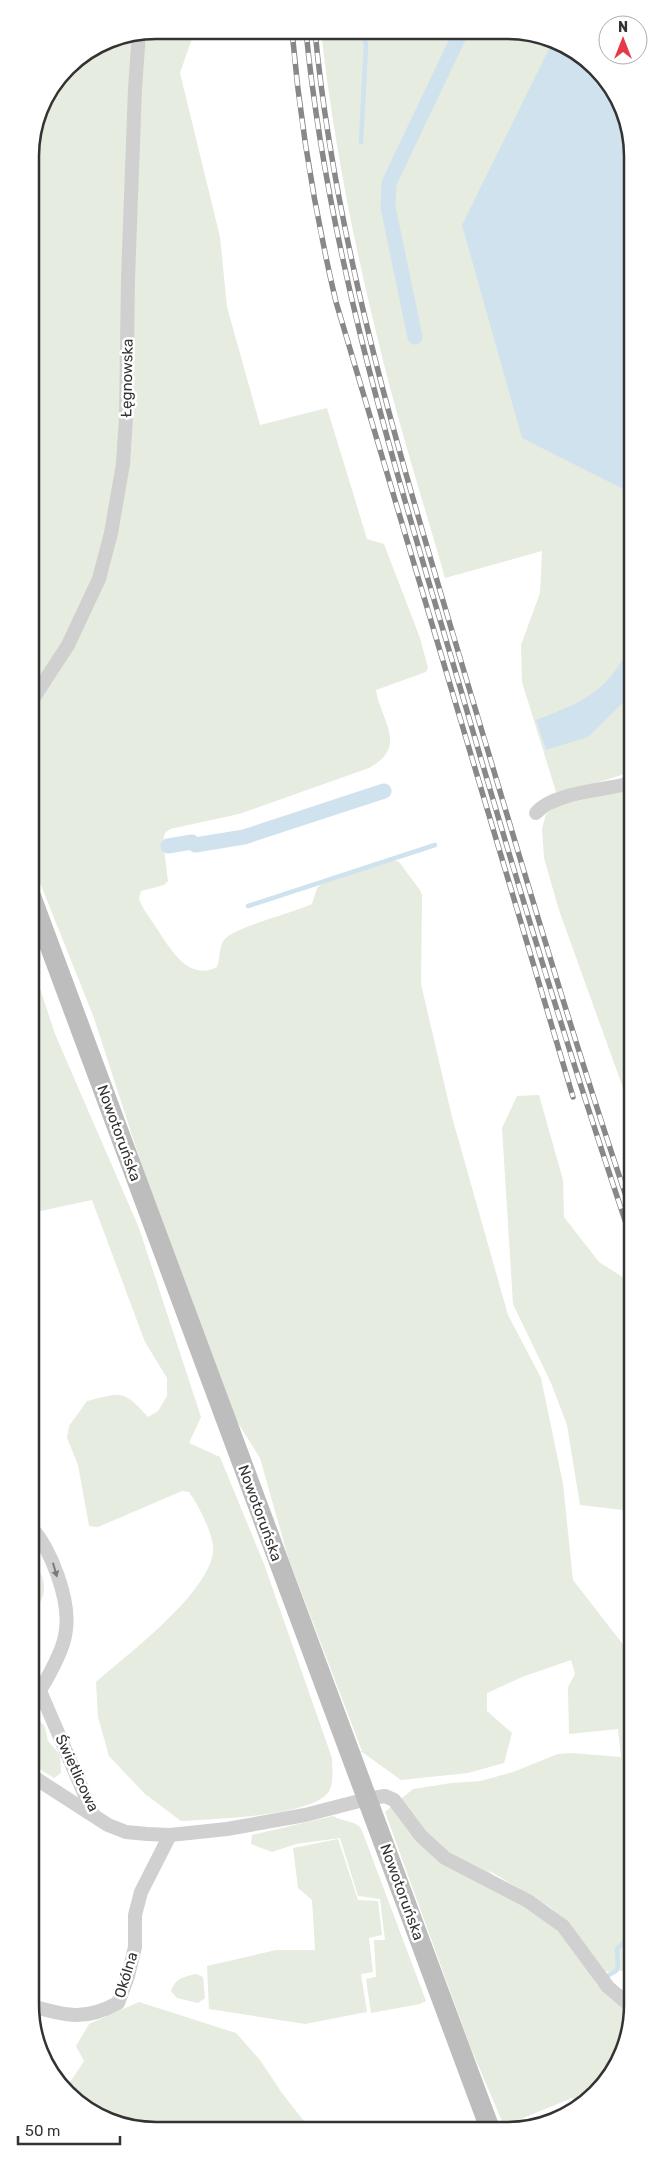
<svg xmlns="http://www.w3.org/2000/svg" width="663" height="2161" viewBox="0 0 663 2161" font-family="Rubik,sans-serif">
<rect width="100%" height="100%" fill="#fff"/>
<g fill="#e6ecdf">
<path d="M 156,30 L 195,30 L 180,73 L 220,237 L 227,307 L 260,425 L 327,408 L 367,539 L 384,544 L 420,638 L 428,668 L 426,672 L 376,690 C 381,722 409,746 369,768 L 239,814 L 170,829 L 165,833 L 163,841 L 168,881 L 164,885 L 141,891 L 139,899 C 143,910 151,919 157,929 C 170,948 188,982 217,967 C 220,959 219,947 224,940 C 234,927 293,913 312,904 L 317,888 L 322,884 L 394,860 L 399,862 L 420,890 L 422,895 L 421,984 L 452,1117 L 508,1315 L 541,1378 L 563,1484 L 573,1580 L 632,1656 L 633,1970 L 602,1972 L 564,1919 L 550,1907 L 488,1870 L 506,1889 L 547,1913 L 581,1957 L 597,1985 L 633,2011 L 624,2053 L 602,2088 L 580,2106 L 572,2098 L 504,2126 L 470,2046 L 385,1812 L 413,1789 L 451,1783 L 481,1781 L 513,1772 L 558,1754 L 571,1753 L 621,1757 L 618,1729 L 569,1734 L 568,1687 L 575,1674 L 571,1660 L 522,1677 L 487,1693 L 487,1711 L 512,1733 L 504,1763 L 468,1773 L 401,1780 L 362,1752 L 332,1758 C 332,1767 334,1781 330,1789 C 319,1817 209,1819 181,1821 L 145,1794 L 109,1756 L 98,1717 L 96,1682 C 128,1654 208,1594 213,1552 C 215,1537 198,1504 189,1492 L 182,1491 L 98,1527 L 89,1526 L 78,1465 L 67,1438 L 69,1426 L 87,1401 C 122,1392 124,1390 148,1417 L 158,1411 L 167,1396 L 167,1378 L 145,1342 L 92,1200 L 31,1213 L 31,961 L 55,1034 L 139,1228 L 201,1417 L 189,1443 L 220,1457 L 264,1564 L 332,1758 L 362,1751 L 288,1557 L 260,1458 L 228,1407 L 152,1197 L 94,1018 L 31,860 L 30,148 L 40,107 L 67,67 L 108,39 Z"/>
<path d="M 321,31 L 532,32 L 596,67 L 631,132 L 631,770 L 628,773 L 557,795 L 522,682 L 521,645 L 540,593 L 542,551 L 445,578 C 423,501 398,423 379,344 C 353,241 333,137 321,31 Z"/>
<path d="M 631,788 L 632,1113 L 559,910 L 544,858 L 542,829 L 546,814 L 556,806 Z"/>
<path d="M 539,1095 L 563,1180 L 564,1217 L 599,1262 L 632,1283 L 632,1511 L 580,1505 L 567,1425 L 551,1383 L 513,1304 L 502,1128 L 517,1096 Z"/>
<path d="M 32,1559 C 36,1565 40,1570 42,1577 C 46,1586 45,1605 32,1606 Z"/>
<path d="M 32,1712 L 45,1727 L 48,1741 L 60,1755 L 61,1773 L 54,1778 L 32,1764 Z"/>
<path d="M 333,1816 C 343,1822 353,1820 361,1828 L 426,2001 L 420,2004 L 371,2013 L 366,1979 L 376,1977 L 374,1940 L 385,1940 L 380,1899 L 358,1896 L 340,1838 L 296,1844 L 272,1852 L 251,1844 L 252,1835 Z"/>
<path d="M 338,1839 L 358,1900 L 378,1901 L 382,1935 L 369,1938 L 373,1972 L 361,1974 L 367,2012 L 305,2024 L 209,2009 L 207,1966 L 276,1950 L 315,1950 L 312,1900 L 298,1888 L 293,1848 Z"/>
<path d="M 196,1974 L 203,1977 L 205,1998 L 198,2003 L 177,1998 L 171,1991 C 176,1978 183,1977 196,1974 Z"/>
<path d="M 139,2002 L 236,2033 L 260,2060 L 282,2093 L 310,2129 L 132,2129 L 67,2094 L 65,2090 L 84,2061 L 76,2046 L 89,2024 Z"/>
</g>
<g fill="#cfe2ee">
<path d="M 552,43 L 596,67 L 631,132 L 631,493 L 522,438 L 462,225 Z"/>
<path d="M 631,646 L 631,695 L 588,737 L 546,750 L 536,720 C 564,709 593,699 612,675 C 619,666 625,656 631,646 Z"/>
</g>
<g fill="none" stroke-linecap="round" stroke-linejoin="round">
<g stroke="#cfe2ee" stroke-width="4.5">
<path d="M 361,142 L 366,45 L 363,31"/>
<path d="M 248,906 L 435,845"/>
<path d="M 605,1977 L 616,1971 L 618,1966 L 617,1949 L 633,1932"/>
</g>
<g stroke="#cfe2ee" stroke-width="15">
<path d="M 415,337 L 388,207 L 389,183 L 461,32"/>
<path d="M 168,846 L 192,842 L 195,845 L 244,837 L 384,791"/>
</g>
<g stroke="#d0d0d0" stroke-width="14">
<path d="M 31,702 L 68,645 L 99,579 L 111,533 L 123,464 L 126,417 L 128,279 L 135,88 L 139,33"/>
<path d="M 536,813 C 551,794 600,790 623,785 L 631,781"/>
<path d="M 32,1528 C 51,1550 70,1599 66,1629 C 65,1643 58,1657 52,1669 C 46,1680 42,1690 32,1697"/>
<path d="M 40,1691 L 93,1814"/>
<path d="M 32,1776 L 108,1825 L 126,1832 L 147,1834 L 170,1835 L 227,1829 L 305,1815 L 367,1799 L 385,1796 L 394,1800 L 421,1836 L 445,1858 L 528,1901 L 563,1926 L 608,1987 L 633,2008"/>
<path d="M 32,2006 C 66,2016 85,2021 118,2003 L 128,1976 L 135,1947 L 135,1915 L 141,1892 L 170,1835"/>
</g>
<path stroke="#bdbdbd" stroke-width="20" d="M 31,896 L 490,2129"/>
<defs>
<g id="rail">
<path d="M 292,31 C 300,123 315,213 336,302 L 573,1097"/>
<path d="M 306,31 C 328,256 396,471 460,687 C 514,873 570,1058 632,1241"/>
<path d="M 315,31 C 336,252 403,466 466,678 C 520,857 572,1037 632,1214"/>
</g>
</defs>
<use href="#rail" stroke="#888" stroke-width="5.5"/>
<use href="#rail" stroke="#fff" stroke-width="4" stroke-dasharray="11" stroke-linecap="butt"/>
</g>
<defs><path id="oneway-solid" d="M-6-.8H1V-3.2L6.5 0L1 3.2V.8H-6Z" transform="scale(1.25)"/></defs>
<use fill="#7a7a7a" href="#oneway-solid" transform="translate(55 1570) rotate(74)"/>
<g text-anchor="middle" stroke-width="5" stroke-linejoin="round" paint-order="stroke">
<g font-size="15" fill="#333" stroke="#fff">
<text transform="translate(127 378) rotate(-89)" y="5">Łęgnowska</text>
<text transform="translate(119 1133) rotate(70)" y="5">Nowotoruńska</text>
<text transform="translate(260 1513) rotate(70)" y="5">Nowotoruńska</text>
<text transform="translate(77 1773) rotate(65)" y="5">Świetlicowa</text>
<text transform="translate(402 1892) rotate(70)" y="5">Nowotoruńska</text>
<text transform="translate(126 1975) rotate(-73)" y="5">Okólna</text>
</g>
</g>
<path d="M0 0H663V2161H0ZM156 39H507A117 117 0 0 1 624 156V2005A117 117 0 0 1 507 2122H156A117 117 0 0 1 39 2005V156A117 117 0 0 1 156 39Z" fill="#fff" fill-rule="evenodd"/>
<path fill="none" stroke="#333" stroke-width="2.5" d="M156 39H507A117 117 0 0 1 624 156V2005A117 117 0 0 1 507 2122H156A117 117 0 0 1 39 2005V156A117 117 0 0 1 156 39Z"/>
<g transform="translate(623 40)"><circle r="24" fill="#ffffff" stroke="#adadad"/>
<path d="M0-4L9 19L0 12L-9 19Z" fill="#e63946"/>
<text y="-8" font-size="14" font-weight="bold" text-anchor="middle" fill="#333333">N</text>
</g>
<path d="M18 2136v8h102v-8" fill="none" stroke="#333333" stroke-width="2.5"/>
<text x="25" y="2136" font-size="15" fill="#333333" stroke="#ffffff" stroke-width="4" paint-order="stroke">50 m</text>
</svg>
